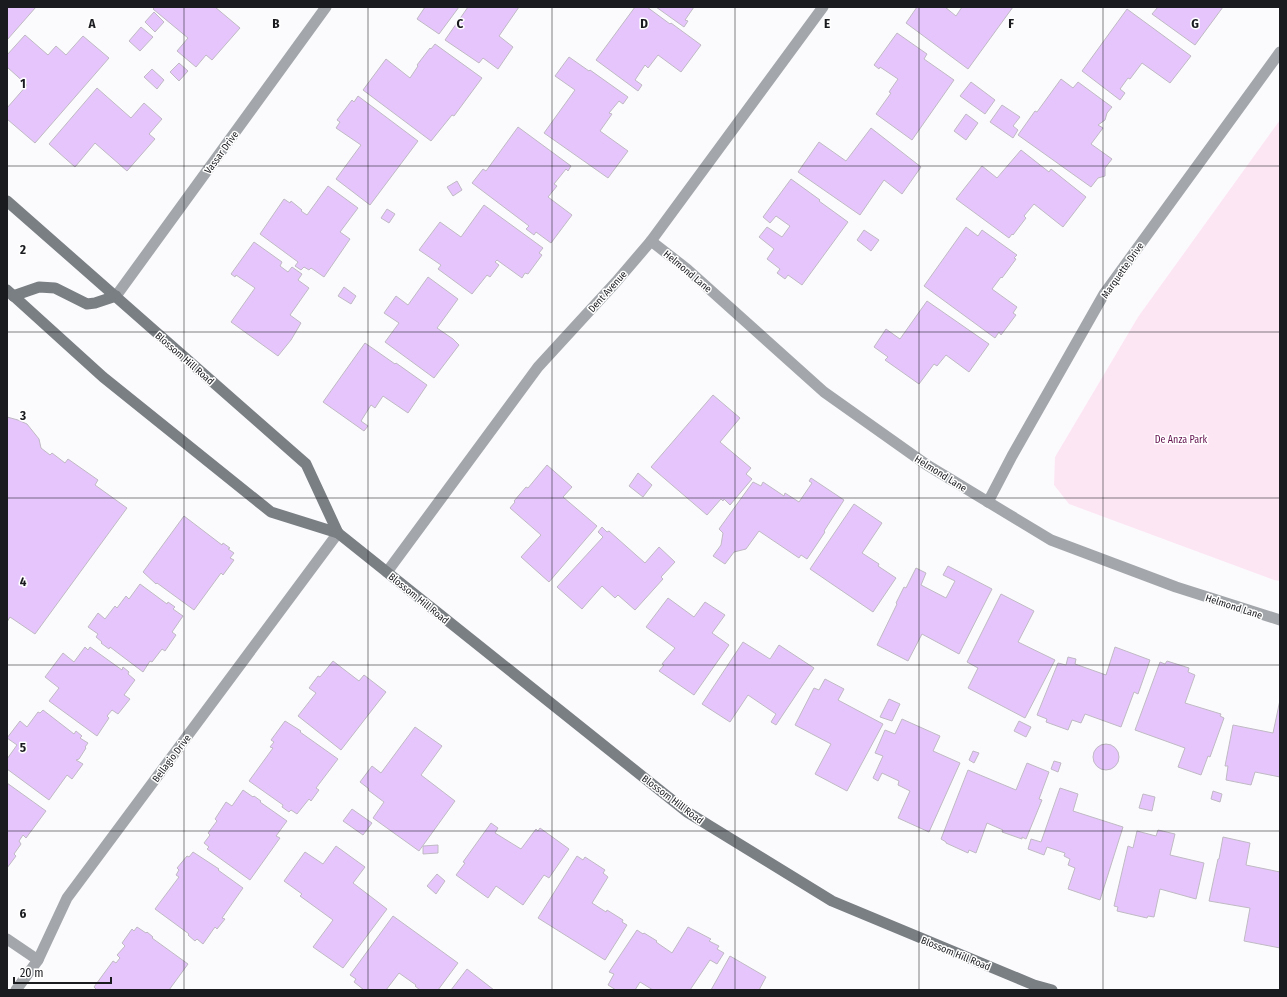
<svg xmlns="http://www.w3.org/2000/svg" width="1287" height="997" viewBox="0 0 1287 997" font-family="'Fira Sans Condensed',sans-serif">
<rect width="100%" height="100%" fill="#fbfbfd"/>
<path fill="#fde6f4" d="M 1280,120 L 1280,581 L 1274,580 L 1069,504 L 1054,485 L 1055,457 L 1138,317 Z"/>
<g fill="#e5c5fc" stroke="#c0bac4">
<path d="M 7,7 L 36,7 L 7,40 Z"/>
<path d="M 155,7 L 215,7 L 240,28 L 212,60 L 206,55 L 196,67 L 177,51 L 188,38 L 153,9 Z"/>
<path d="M 425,7 L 459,7 L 439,34 L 417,19 Z"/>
<path d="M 468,7 L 519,7 L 499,36 L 513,47 L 498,69 L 483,58 L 479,63 L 445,40 Z"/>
<path d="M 635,7 L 647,7 L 670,24 L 671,23 L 701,45 L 681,72 L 658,55 L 648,68 L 645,65 L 635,80 L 642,85 L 638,91 L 596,60 Z"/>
<path d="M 656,7 L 694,7 L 685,20 L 688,21 L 684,27 Z"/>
<path d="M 917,7 L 945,7 L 956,16 L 962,7 L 1013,7 L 968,69 L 906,23 Z"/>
<path d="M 1158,7 L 1223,7 L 1195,45 L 1152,14 Z"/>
<path d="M 1127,9 L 1191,56 L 1170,83 L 1142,63 L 1130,79 L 1128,78 L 1120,89 L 1125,93 L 1120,100 L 1082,71 Z"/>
<path d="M 154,12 L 164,22 L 155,32 L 145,22 Z"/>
<path d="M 141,27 L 153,37 L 140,51 L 129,41 Z"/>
<path d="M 897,33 L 927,54 L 924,59 L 954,80 L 912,140 L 876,114 L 891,93 L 889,92 L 898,79 L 880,67 L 879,69 L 874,65 Z"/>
<path d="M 25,35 L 48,55 L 56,46 L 66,55 L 83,36 L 109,58 L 35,143 L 7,119 L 7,108 L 27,85 L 7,67 L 7,55 Z"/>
<path d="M 435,44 L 482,78 L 454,116 L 452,115 L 431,141 L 363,90 L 386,59 L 410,78 L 418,66 L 417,65 L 430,48 L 431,49 Z"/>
<path d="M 569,57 L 589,71 L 590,70 L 628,97 L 623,104 L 619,101 L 609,113 L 612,114 L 600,131 L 628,151 L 608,178 L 544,133 L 575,90 L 555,76 Z"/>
<path d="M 179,63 L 188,71 L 179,81 L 170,72 Z"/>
<path d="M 152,69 L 164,80 L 157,89 L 144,77 Z"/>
<path d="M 1061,79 L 1073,88 L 1078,82 L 1112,107 L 1107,113 L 1105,120 L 1098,125 L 1103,128 L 1091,144 L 1112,159 L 1105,168 L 1105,176 L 1098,178 L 1091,187 L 1018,135 L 1035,111 L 1037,112 Z"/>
<path d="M 971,82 L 995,100 L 985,114 L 960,96 Z"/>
<path d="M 97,88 L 131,118 L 144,103 L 162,119 L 149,134 L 155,139 L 127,171 L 95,143 L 75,167 L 49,144 Z"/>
<path d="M 358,96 L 418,141 L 370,205 L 336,179 L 361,145 L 336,128 L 340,122 L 337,120 L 352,100 L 354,102 Z"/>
<path d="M 1002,105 L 1020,117 L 1013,126 L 1018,130 L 1013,138 L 990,122 Z"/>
<path d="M 966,114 L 978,123 L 966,140 L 954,131 Z"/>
<path d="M 518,127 L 571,166 L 568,171 L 566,169 L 554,184 L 557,186 L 548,197 L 572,215 L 551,243 L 536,232 L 534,235 L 526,229 L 529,226 L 472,183 L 483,169 L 486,171 Z"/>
<path d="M 871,128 L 921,167 L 902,194 L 884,180 L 860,215 L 798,172 L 819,142 L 846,161 Z"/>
<path d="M 1021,150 L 1049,172 L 1051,169 L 1086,197 L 1063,227 L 1034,204 L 1024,216 L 1026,218 L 1013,235 L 1012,234 L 1009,238 L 956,199 L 982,166 L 997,178 Z"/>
<path d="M 791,179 L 820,200 L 819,201 L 848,222 L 802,285 L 788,275 L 785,279 L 777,273 L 780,269 L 767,259 L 774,249 L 759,237 L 767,227 L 782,237 L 790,226 L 776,216 L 770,223 L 763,217 Z"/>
<path d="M 457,181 L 462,190 L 453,196 L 447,187 Z"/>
<path d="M 328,186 L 358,208 L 340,232 L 350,239 L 324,277 L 311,268 L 309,270 L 304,267 L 301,270 L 295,266 L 298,262 L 260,234 L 284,199 L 290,203 L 291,201 L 302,210 L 301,211 L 307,215 Z"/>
<path d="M 484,205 L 543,248 L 539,253 L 542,255 L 528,274 L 525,273 L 522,278 L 497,260 L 495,262 L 499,265 L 490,277 L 487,275 L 472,294 L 438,269 L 441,265 L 419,250 L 440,222 L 461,237 Z"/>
<path d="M 387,209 L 395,214 L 389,223 L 381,218 Z"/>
<path d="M 966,227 L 978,236 L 982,230 L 1017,255 L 1014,258 L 1016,259 L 1002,278 L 1001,277 L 992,289 L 1017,307 L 1013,313 L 1016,315 L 1001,335 L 999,332 L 995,338 L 924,286 Z"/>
<path d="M 864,230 L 879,240 L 871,251 L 857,240 Z"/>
<path d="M 254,242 L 282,262 L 280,266 L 288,272 L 292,267 L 302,274 L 298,280 L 309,288 L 290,315 L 301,323 L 291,340 L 278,356 L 231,322 L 255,288 L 236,275 L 235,277 L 231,274 Z"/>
<path d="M 428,277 L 458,299 L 437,328 L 453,339 L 459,345 L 434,378 L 385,342 L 399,323 L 384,313 L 396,296 L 408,305 Z"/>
<path d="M 344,287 L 356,296 L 351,304 L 338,296 Z"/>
<path d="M 927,301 L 989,344 L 969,372 L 946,355 L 937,366 L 934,364 L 919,384 L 885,360 L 888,357 L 874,347 L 886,329 L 900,339 Z"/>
<path d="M 365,343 L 395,364 L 396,363 L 427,385 L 408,413 L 383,396 L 375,408 L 371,405 L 361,421 L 368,426 L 364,431 L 323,402 Z"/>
<path d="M 713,395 L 740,418 L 720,442 L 751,468 L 746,474 L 752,479 L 730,505 L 724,499 L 723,501 L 721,499 L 707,515 L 651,467 Z"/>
<path d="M 7,417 L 18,420 L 27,424 L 39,439 L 41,448 L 50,455 L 52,453 L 65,463 L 68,459 L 98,480 L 95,485 L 127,508 L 35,634 L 10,617 L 7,622 Z"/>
<path d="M 547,465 L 572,487 L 563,497 L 597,526 L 549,582 L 521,557 L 541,535 L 510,508 L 515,502 L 514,501 L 526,487 L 528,488 Z"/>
<path d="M 638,473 L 652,485 L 643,497 L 629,486 Z"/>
<path d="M 811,478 L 844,500 L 824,531 L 825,532 L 807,559 L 801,555 L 799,558 L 759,531 L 746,549 L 734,552 L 725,564 L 713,556 L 721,545 L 723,533 L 719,529 L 753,482 L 761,486 L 763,482 L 784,496 L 785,493 L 799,502 L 812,483 L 809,481 Z"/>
<path d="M 854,504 L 882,523 L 862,553 L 879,564 L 878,566 L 896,578 L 873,612 L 810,569 Z"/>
<path d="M 184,516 L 222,545 L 223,543 L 230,548 L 228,549 L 234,553 L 230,558 L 234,560 L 223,575 L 221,573 L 194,610 L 157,583 L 156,584 L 143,572 Z"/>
<path d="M 602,527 L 607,532 L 609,531 L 645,563 L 659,547 L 675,562 L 661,577 L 663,579 L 635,610 L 618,595 L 615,598 L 602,586 L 582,609 L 557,587 L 603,537 L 598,532 Z"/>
<path d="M 948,566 L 992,589 L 959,654 L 922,634 L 908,661 L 877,645 L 897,604 L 896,603 L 904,587 L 906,588 L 916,568 L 926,573 L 921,585 L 946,598 L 955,581 L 943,575 Z"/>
<path d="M 140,584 L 167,604 L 168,602 L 175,607 L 173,609 L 183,616 L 172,632 L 176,635 L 165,651 L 162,649 L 152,662 L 150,661 L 143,672 L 110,647 L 109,649 L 101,643 L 102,642 L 96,637 L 98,634 L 88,627 L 98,613 L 105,619 L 115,606 L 117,608 L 126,596 L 129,599 Z"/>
<path d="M 1001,594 L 1034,611 L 1018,642 L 1055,660 L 1025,718 L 968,688 L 978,668 L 967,662 Z"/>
<path d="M 668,598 L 694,617 L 705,602 L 725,615 L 712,633 L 729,645 L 694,695 L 659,671 L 664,665 L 662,664 L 675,648 L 646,627 Z"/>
<path d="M 743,642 L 770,659 L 779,645 L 814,668 L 776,725 L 771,722 L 776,714 L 748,695 L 730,722 L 702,704 Z"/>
<path d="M 85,647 L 88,650 L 90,647 L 122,670 L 123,667 L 129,672 L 128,674 L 135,680 L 124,695 L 130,699 L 118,714 L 112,710 L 107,716 L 109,718 L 97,736 L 49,701 L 59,688 L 45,677 L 63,653 L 74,662 Z"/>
<path d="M 1115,647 L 1150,660 L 1138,694 L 1134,692 L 1121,727 L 1085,714 L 1081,723 L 1072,720 L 1068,730 L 1046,722 L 1047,719 L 1037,715 L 1058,663 L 1066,665 L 1068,657 L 1076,659 L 1075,664 L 1106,675 Z"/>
<path d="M 333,661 L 359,681 L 364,675 L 386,692 L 341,750 L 298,716 L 316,693 L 309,688 L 318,676 L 320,677 Z"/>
<path d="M 1167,661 L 1189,668 L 1188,672 L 1195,675 L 1185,703 L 1221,714 L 1220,716 L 1224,718 L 1210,757 L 1208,756 L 1201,775 L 1178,767 L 1185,748 L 1135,730 L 1160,662 L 1165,664 Z"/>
<path d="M 825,679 L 844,689 L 838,700 L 883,724 L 847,791 L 815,774 L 831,744 L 795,725 L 814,688 L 819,690 Z"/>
<path d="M 889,699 L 900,704 L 892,721 L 880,717 Z"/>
<path d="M 1280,700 L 1280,777 L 1255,772 L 1251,785 L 1226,780 L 1228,766 L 1225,766 L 1233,725 L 1273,733 Z"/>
<path d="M 43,710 L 74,734 L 76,731 L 82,736 L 80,738 L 88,743 L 85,747 L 86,748 L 79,759 L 76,760 L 83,764 L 72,779 L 67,775 L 49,800 L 7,769 L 7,759 L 17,745 L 7,738 L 20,721 L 27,727 L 38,712 L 40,713 Z"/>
<path d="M 902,719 L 940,736 L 933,751 L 960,763 L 929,832 L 898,818 L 910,791 L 898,785 L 899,781 L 882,773 L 878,781 L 873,778 L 883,756 L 875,753 L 885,730 L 895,734 Z"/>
<path d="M 285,721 L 301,731 L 300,732 L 338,759 L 316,788 L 319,790 L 311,801 L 309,799 L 297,814 L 291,810 L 289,812 L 282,807 L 283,805 L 249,781 L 273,748 L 270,747 L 274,742 L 271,740 Z"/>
<path d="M 1019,721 L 1031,727 L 1026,737 L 1014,731 Z"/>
<path d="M 415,727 L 442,746 L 421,775 L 455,801 L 419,851 L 373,818 L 384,802 L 368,790 L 369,789 L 360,782 L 372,766 L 381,773 Z"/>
<circle cx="1106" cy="757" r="13"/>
<path d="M 973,751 L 979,753 L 974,763 L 969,760 Z"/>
<path d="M 1054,761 L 1061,763 L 1058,772 L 1051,769 Z"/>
<path d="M 1027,763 L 1049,772 L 1039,799 L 1042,800 L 1026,839 L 1022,837 L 1022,839 L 1002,832 L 1003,830 L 987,823 L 976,853 L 969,850 L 968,853 L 946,843 L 946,842 L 941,839 L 968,770 L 1016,790 Z"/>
<path d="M 7,783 L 46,811 L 26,838 L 23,835 L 19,841 L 21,844 L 14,854 L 16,856 L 7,868 Z"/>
<path d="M 1060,788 L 1078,794 L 1073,811 L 1123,827 L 1100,900 L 1068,889 L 1075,868 L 1068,865 L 1070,859 L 1064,856 L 1065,853 L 1047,847 L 1044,855 L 1028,849 L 1031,839 L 1041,842 Z"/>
<path d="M 243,790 L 253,797 L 254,796 L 261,801 L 260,802 L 287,821 L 276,836 L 280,838 L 250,880 L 207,849 L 209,847 L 204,843 L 210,835 L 208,833 L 217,821 L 215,819 L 226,802 L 232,806 Z"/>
<path d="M 1213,791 L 1222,794 L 1220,802 L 1211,799 Z"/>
<path d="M 1143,794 L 1155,797 L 1152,811 L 1139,808 Z"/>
<path d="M 352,809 L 372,823 L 363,835 L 343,821 Z"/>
<path d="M 491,823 L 498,828 L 495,833 L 521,849 L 536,829 L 538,831 L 540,828 L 569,849 L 549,878 L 544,875 L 523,905 L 496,886 L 488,898 L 456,875 L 465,863 L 463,862 Z"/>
<path d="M 1158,830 L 1175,834 L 1170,855 L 1204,863 L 1196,899 L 1160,889 L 1154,917 L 1148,916 L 1147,918 L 1117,911 L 1118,907 L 1114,906 L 1128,846 L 1133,848 L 1137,831 L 1156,836 Z"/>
<path d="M 1223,837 L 1250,843 L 1246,865 L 1280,872 L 1280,948 L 1244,941 L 1250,908 L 1209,901 L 1218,859 L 1219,859 Z"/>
<path d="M 438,845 L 438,853 L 423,854 L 423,846 Z"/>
<path d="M 336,846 L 365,867 L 353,883 L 387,909 L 343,968 L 313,947 L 333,920 L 300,896 L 302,894 L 284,881 L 305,852 L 323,864 Z"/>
<path d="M 193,852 L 219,869 L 218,870 L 243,888 L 222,918 L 225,919 L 217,929 L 215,927 L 203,944 L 197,939 L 195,941 L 188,935 L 189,934 L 155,909 L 179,877 L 176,875 L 179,870 L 177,868 L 187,856 L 189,857 Z"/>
<path d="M 577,856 L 583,860 L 585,857 L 605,870 L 603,873 L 608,877 L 592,903 L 606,912 L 607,910 L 623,920 L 622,922 L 627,925 L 605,960 L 538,918 Z"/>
<path d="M 437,874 L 445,881 L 436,894 L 427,886 Z"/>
<path d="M 393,916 L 458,963 L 438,990 L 420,990 L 415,986 L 416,985 L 399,973 L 386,990 L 364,990 L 354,982 L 356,979 L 350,975 Z"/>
<path d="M 137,927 L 146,933 L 147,932 L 153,937 L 152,938 L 188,964 L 169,990 L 97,990 L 94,987 L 113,961 L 116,963 L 120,958 L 117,955 L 125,946 L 122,943 L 132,929 L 134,931 Z"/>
<path d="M 688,927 L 711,939 L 709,941 L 719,946 L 717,949 L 724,953 L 717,964 L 710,960 L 690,990 L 653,990 L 640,982 L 635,990 L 616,990 L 608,985 L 614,974 L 609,972 L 637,930 L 643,934 L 644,933 L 657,941 L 656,942 L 672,953 Z"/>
<path d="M 730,956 L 766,977 L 759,990 L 711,990 Z"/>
<path d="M 467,969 L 494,990 L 451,990 Z"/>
</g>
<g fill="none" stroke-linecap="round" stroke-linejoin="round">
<g stroke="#a3a7ab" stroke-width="11">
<path d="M 651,241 L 687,269 L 824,392 L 927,465 L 1051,540 L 1176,587 L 1280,620"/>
<path d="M 116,296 L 326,7"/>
<path d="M 988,502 L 1012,456 L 1104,294 L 1280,52"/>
<path d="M 387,572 L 538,367 L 616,282 L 651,241 L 823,7"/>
<path d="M 7,939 L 38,960"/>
<path d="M 16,990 L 38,960 L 67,898 L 338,533"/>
</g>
<g stroke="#7a7f84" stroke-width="11">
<path d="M 7,201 L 306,464 L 338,533"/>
<path d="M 7,290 L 103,377 L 271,512 L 338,533 L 687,812 L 832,901 L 1034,985 L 1052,990"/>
<path d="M 13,296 L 39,287 L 55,288 L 87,304 L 95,303 L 116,296"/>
</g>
</g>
<path fill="none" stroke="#1a1b1f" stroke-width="1" stroke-opacity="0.55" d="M 184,7 L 184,990M 368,7 L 368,990M 552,7 L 552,990M 735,7 L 735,990M 919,7 L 919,990M 1103,7 L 1103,990M 7,166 L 1280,166M 7,332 L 1280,332M 7,498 L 1280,498M 7,665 L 1280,665M 7,831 L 1280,831"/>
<g text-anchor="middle" stroke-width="3" stroke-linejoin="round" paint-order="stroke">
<g font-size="10" fill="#1a1b1f" stroke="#fff">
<text transform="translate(221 152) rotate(-54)" y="4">Vassar Drive</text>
<text transform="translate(1122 270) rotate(-55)" y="4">Marquette Drive</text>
<text transform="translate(688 271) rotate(40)" y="4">Helmond Lane</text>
<text transform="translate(607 291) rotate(-48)" y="4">Dent Avenue</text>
<text transform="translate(185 358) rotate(41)" y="4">Blossom Hill Road</text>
<text transform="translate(941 473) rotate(32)" y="4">Helmond Lane</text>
<text transform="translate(419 598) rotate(39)" y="4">Blossom Hill Road</text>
<text transform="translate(1234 606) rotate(18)" y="4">Helmond Lane</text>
<text transform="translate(171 758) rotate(-53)" y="4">Bellagio Drive</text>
<text transform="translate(673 799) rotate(37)" y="4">Blossom Hill Road</text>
<text transform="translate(956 953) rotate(22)" y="4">Blossom Hill Road</text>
</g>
<g font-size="10" fill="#63114d" stroke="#fff">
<text x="1181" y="443">De Anza Park</text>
</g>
</g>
<g font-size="13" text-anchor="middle" font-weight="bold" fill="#1a1b1f" stroke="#fff" stroke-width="3" stroke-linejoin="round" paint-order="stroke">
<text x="92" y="28">A</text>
<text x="276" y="28">B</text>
<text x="460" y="28">C</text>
<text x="644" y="28">D</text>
<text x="827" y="28">E</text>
<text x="1011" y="28">F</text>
<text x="1195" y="28">G</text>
<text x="23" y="88">1</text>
<text x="23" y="254">2</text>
<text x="23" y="420">3</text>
<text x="23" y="586">4</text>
<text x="23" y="752">5</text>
<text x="23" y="918">6</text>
</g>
<rect width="1287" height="997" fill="none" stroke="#1a1b1f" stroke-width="16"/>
<path d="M14 977v6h97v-6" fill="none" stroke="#1a1b1f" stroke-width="2"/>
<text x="20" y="977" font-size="12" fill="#1a1b1f" stroke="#ffffff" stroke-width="3" paint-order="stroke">20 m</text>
</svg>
